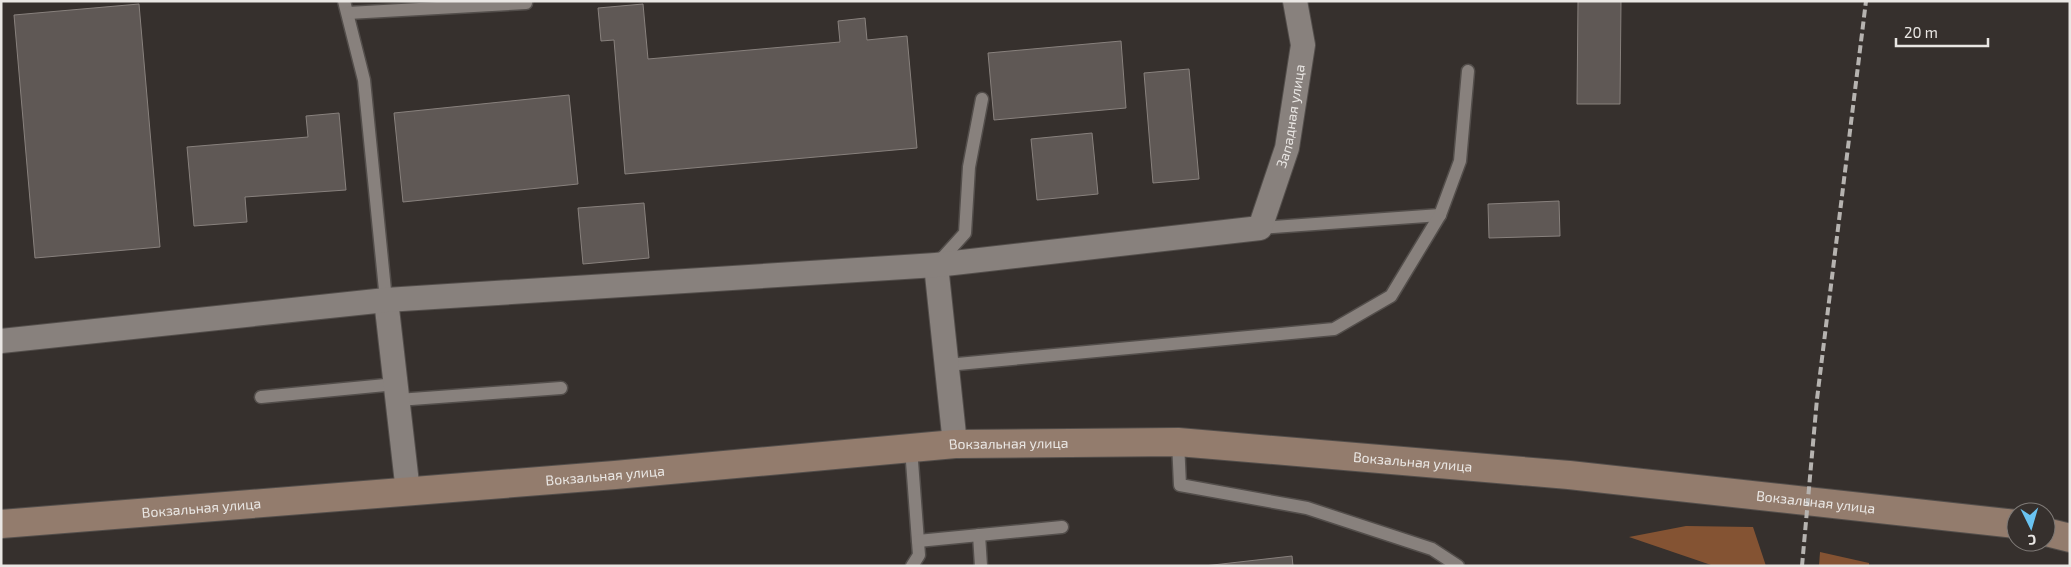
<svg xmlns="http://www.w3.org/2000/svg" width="2071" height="567" viewBox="0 0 2071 567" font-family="'Exo 2',sans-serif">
<rect width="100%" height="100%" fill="#36302d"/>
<g fill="#845333">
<path d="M 1686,526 L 1753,527 L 1766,566 L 1714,566 L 1629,537 Z"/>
<path d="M 1820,552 L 1869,563 L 1869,566 L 1819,566 Z"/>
</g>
<g fill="#5f5855" stroke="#88817d">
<path d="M 1578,1 L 1621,1 L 1620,104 L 1577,104 Z"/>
<path d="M 139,4 L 160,247 L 35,258 L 14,15 Z"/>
<path d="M 643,4 L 648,59 L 840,42 L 838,21 L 865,18 L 867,40 L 907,36 L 917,148 L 625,174 L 614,40 L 601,41 L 598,8 Z"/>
<path d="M 1121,41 L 1126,108 L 994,120 L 988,53 Z"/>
<path d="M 1189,69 L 1199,179 L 1153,183 L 1144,73 Z"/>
<path d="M 569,95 L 578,184 L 403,202 L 394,113 Z"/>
<path d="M 339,113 L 346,190 L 245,197 L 247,222 L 194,226 L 187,147 L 308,137 L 306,116 Z"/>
<path d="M 1092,133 L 1098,194 L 1037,200 L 1031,139 Z"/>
<path d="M 1559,201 L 1560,236 L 1489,238 L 1488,204 Z"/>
<path d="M 644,203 L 649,258 L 583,264 L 578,208 Z"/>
<path d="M 1292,556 L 1293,566 L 1204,566 Z"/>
</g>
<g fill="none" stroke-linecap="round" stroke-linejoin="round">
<defs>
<g id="lane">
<path d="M 344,1 L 364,80 L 386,300"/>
<path d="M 348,13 L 526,3"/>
<path d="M 1260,228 L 1440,215"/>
<path d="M 937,264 L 965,233 L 969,167 L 982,99"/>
<path d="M 947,365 L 1334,329 L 1391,296 L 1440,215 L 1460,161 L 1468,71"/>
<path d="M 261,397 L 396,384"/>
<path d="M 398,400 L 561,388"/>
<path d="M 1178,442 L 1180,485 L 1307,508 L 1432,549 L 1458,566"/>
<path d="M 911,448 L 919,555 L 912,566"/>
<path d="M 979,535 L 981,566"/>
<path d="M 918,541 L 1062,527"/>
</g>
<g id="street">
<path d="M 936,265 L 955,444"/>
<path d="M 386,300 L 408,492"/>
<path id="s1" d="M 1,341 L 386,300 L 936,265 L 1260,228 L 1287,148 L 1303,45 L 1295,1"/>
</g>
<g id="secondary">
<path id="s2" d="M 1,524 L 615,475 L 955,444 L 1178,442 L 1569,475 L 2016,524"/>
<path d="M 2046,532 L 2070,538"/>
</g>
</defs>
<use href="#lane" stroke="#534e4b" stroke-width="15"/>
<use href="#street" stroke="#534e4b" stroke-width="26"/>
<use href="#secondary" stroke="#534e4b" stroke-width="30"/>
<use href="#lane" stroke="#88817d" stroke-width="12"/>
<use href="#street" stroke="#88817d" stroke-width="24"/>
<use href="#secondary" stroke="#937c6d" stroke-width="28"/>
<path stroke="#b6b3b0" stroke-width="4" stroke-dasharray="8 4" stroke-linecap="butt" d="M 1802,566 L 1817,399 L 1866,1"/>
</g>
<g text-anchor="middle" stroke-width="4" stroke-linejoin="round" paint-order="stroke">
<g font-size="14" fill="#eae7e4" stroke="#36302d">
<text dy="5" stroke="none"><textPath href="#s1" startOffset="1381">Западная улица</textPath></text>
<text dy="5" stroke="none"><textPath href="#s2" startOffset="1011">Вокзальная улица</textPath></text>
<text dy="5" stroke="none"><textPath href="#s2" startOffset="1416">Вокзальная улица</textPath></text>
<text dy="5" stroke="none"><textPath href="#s2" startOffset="606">Вокзальная улица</textPath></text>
<text dy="5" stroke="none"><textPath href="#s2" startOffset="1821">Вокзальная улица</textPath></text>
<text dy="5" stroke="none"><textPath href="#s2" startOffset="201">Вокзальная улица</textPath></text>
</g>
</g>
<rect width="2071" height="567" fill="none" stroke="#eae7e4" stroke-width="5"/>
<g transform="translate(2031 527) rotate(175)"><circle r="24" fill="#36302d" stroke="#7e7976"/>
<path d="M0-4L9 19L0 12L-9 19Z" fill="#6ac3f1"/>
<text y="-8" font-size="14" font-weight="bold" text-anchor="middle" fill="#eae7e4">С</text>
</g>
<path d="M1896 38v8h92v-8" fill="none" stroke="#eae7e4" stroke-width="2.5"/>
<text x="1904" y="38" font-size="15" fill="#eae7e4" stroke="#36302d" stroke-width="4" paint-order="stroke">20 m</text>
</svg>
